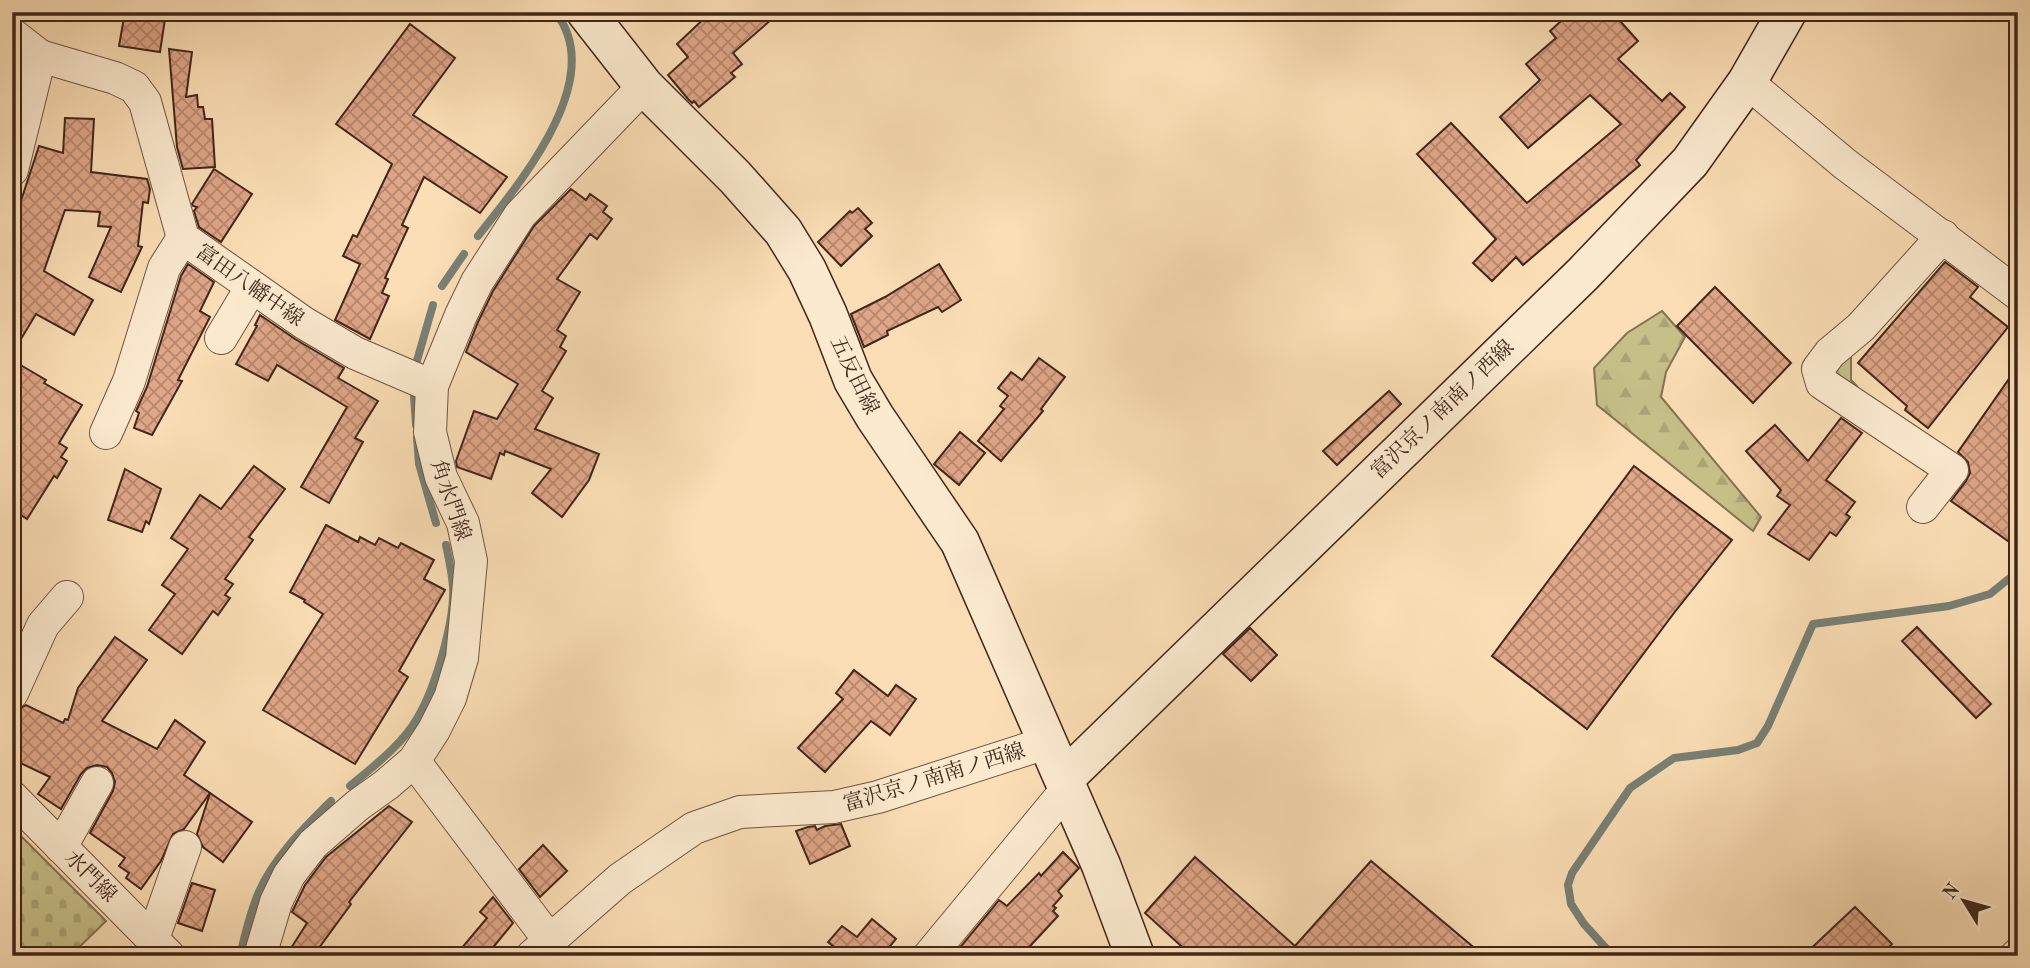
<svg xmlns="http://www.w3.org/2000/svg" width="2030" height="968" viewBox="0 0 2030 968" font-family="'Old Standard TT','Noto Serif JP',serif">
<defs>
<pattern id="forest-firs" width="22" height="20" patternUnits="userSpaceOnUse" patternTransform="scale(1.75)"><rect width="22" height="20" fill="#c6bf88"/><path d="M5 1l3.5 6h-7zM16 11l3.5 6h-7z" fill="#aba475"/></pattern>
<pattern id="cemetery-stones" width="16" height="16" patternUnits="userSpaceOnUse" patternTransform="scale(1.75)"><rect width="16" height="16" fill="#c6bf88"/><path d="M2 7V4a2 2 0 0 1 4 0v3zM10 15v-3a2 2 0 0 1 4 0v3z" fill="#aba475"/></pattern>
<pattern id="building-cross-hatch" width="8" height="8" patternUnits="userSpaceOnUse" patternTransform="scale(1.75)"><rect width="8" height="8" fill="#dfa687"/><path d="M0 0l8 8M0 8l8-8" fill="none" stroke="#b6876e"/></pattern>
</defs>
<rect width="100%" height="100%" fill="#fbdeb5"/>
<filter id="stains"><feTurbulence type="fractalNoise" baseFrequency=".00286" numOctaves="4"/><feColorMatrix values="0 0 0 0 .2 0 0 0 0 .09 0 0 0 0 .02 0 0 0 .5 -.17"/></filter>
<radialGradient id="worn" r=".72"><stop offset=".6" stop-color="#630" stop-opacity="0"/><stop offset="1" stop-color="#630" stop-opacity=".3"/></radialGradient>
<g fill="url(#forest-firs)" stroke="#847252" stroke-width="2">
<path d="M 1662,311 L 1685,337 L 1666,372 L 1661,397 L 1761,517 L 1753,531 L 1597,405 L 1594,368 L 1627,333 Z"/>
<path d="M 1851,355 L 1851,380 L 1857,386 L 1850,395 L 1825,379 Z"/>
</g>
<path fill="url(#cemetery-stones)" stroke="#847252" stroke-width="2" d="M 13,828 L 106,921 L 70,956 L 12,956 Z"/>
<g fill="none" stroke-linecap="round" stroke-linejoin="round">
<g stroke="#798075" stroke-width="8">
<path d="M 478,236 C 519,184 609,78 555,12"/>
<path d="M 442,286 L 464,254"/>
<path d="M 416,364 L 433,305"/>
<path d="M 414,397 L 416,425"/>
<path d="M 417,438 L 419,464 L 436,523"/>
<path d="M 350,786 C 374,766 403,744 418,717 C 435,688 455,621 453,587 C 452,573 449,559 446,545"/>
<path d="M 240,956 C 245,935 250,912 259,892 C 274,857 304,828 331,801"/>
<path d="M 1613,956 L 1584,924 L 1571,904 L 1568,885 L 1572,873 L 1630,788 L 1674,758 L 1738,750 L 1757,743 L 1768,726 L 1813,624 L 1949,606 L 1990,594 L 2011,577 L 2018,567"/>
</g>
</g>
<g fill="url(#building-cross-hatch)" stroke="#41261b" stroke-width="2">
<path d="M 125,12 L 166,12 L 160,52 L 119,46 Z"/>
<path d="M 711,12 L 780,12 L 733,53 L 742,64 L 731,73 L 735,77 L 699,107 L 694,101 L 692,103 L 688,99 L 668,75 L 688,57 L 677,44 Z"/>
<path d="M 1571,12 L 1612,12 L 1638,41 L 1618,59 L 1662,101 L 1670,93 L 1685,107 L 1636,160 L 1640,165 L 1523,265 L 1516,257 L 1492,281 L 1473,263 L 1496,239 L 1417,154 L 1451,123 L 1527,203 L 1621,124 L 1590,95 L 1528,148 L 1500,117 L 1540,80 L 1526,64 L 1556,38 L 1550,31 Z"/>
<path d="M 410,24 L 455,58 L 413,115 L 507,177 L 480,213 L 424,177 L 402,225 L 408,228 L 385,278 L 388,279 L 382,293 L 389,296 L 370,339 L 335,320 L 360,264 L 343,256 L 353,235 L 357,237 L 392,164 L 336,124 Z"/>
<path d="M 169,49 L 192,52 L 186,97 L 197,95 L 198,107 L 203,107 L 205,119 L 212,119 L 215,167 L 183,169 L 177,147 Z"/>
<path d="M 65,118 L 94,119 L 91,172 L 147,179 L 150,189 L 148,203 L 143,202 L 138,246 L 142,247 L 121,292 L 89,277 L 111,227 L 98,226 L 100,212 L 65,210 L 44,271 L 93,300 L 74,335 L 36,314 L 12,354 L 12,228 L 39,146 L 63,153 Z"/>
<path d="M 214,169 L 252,194 L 221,242 L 199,227 L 194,211 L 197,207 L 193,206 L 192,204 Z"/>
<path d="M 571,189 L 586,200 L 590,194 L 607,206 L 603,212 L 612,219 L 597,239 L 590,234 L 557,279 L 580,292 L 557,330 L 566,336 L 560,347 L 566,351 L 542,391 L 553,398 L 535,429 L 599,454 L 589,480 L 562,517 L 532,493 L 551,469 L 505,451 L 504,455 L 500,453 L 491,479 L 457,467 L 456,461 L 474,411 L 497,419 L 518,384 L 466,352 L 478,322 L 493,291 L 534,226 Z"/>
<path d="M 858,208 L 872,223 L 865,229 L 872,236 L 841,266 L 818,242 L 850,211 L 852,213 Z"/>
<path d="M 1945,262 L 1978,287 L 1970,297 L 2008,327 L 1928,428 L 1905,410 L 1907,406 L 1858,363 Z"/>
<path d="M 188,264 L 214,282 L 200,311 L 210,317 L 178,380 L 182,381 L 152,435 L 134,428 L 139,413 L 136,411 L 147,387 L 181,276 Z"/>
<path d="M 939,264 L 961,300 L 942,312 L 938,307 L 887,331 L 888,335 L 864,347 L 851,314 L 885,297 Z"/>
<path d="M 1715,287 L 1791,363 L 1753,403 L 1677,326 Z"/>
<path d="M 260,315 L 295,339 L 344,368 L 338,378 L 378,401 L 355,438 L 363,442 L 329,503 L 301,487 L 347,407 L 277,365 L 268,381 L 236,364 L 257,326 L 255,325 Z"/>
<path d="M 1039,358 L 1065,377 L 1041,409 L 1043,411 L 1001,461 L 978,441 L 1004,409 L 1000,406 L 1008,396 L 998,388 L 1011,372 L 1022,380 Z"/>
<path d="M 12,360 L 46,380 L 44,383 L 82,405 L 59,443 L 67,448 L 61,457 L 67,461 L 57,478 L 54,476 L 27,519 L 12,509 Z"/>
<path d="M 2018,366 L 2018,548 L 1951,501 L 1966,481 L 1970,473 L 1968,462 L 1958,452 Z"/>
<path d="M 1389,391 L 1401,404 L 1337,465 L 1323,451 Z"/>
<path d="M 1841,418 L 1862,433 L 1826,480 L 1855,502 L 1846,514 L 1850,517 L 1836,536 L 1830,532 L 1809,560 L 1768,534 L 1790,505 L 1777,496 L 1781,490 L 1746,451 L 1775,425 L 1808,461 Z"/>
<path d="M 960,432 L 985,453 L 959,485 L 934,464 Z"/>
<path d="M 254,466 L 285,489 L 249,537 L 253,540 L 225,579 L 233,584 L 225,595 L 230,598 L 218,615 L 213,611 L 182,654 L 149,630 L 175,594 L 162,585 L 188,549 L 171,538 L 200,495 L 221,509 Z"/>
<path d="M 1634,466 L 1732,540 L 1674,613 L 1587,729 L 1492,656 Z"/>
<path d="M 125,469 L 161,489 L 149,524 L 146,521 L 142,532 L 108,520 Z"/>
<path d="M 326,525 L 358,542 L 360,537 L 375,545 L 379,538 L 398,548 L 401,543 L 434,560 L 424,579 L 445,590 L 399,671 L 408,677 L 355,764 L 263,710 L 323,614 L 304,602 L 305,600 L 290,592 Z"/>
<path d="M 1917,627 L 1991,704 L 1976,718 L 1902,641 Z"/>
<path d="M 1250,628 L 1277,655 L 1251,681 L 1223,654 Z"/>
<path d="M 115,637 L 147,660 L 102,721 L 157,749 L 175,720 L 205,742 L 184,775 L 210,793 L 184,829 L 173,834 L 161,861 L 141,889 L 126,878 L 129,873 L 119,866 L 125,858 L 90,833 L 113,791 L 115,782 L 112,773 L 107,767 L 97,765 L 87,768 L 81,774 L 61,809 L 38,794 L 50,777 L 12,759 L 12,715 L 14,711 L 26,705 L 63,723 L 65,719 L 68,720 L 78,688 Z"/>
<path d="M 854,670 L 888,696 L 896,685 L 916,699 L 890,735 L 871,721 L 825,772 L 798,748 L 843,699 L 836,693 Z"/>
<path d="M 210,793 L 252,822 L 223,862 L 203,847 L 197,834 Z"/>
<path d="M 389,806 L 412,822 L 349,902 L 351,904 L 313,956 L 286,956 L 307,923 L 292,912 L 305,885 L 326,857 Z"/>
<path d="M 841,824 L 850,846 L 810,864 L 796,831 L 808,827 L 815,826 L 817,830 L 825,826 Z"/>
<path d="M 543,845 L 567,871 L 540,897 L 519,869 Z"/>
<path d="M 1063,852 L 1079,868 L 1058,891 L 1062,896 L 1053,906 L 1056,908 L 1053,911 L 1058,916 L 1021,956 L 953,956 L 999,900 L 1007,906 L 1039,873 L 1041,876 Z"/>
<path d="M 1195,857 L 1295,946 L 1371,861 L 1484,956 L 1192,956 L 1145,913 Z"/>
<path d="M 192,883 L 215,890 L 202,931 L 178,923 Z"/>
<path d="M 493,897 L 513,923 L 486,956 L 455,956 L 487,918 L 480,912 Z"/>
<path d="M 1855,907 L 1892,944 L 1880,956 L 1803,956 Z"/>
<path d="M 872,919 L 896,939 L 882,956 L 841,956 L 843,954 L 828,942 L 842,926 L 857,937 Z"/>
</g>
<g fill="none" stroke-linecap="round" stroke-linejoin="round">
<defs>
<g id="street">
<path d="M 12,34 L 40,56 L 115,78 L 134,87 L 145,102 L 183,238 L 304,323 L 355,353 L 432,386"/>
<path d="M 1747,82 L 1845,164 L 2018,294"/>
<path d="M 12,170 L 40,56"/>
<path d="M 221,338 L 251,288"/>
<path d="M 106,433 L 129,381 L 164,268 L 183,238"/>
<path d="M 1923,507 L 1952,470 L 1822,383 L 1818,369 L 1830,353 L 1861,327 L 1943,236"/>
<path d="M 12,693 L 43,625 L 67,597"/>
<path d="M 414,761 L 550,941"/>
<path d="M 12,797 L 169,956"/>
<path d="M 61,847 L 97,783"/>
<path d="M 153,939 L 185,847"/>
<path d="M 260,956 L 276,902 L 289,875 L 313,844 L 358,805 L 386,785 L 414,761 L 434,730 L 450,698 L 462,658 L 471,561 L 463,523 L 441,477 L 430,432 L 432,386 L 461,315 L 477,282 L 520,215 L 644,86"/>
<path d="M 532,956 L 620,879 L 694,828 L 740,812 L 834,807 L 878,797 L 1046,743"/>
<path d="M 929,956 L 1068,788"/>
<path d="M 2016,956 L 2018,954"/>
</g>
<g id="secondary">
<path d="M 586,12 L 644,86 L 735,177 L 783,231 L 807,270 L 828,315 L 853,380 L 875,417 L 960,542 L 1101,865 L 1135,956"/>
<path d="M 1064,779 L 1583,274 L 1690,162 L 1747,82 L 1787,12"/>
</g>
</defs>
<use href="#street" stroke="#705442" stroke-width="34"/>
<use href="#secondary" stroke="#41261b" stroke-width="41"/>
<use href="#street" stroke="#fceacf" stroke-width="32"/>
<use href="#secondary" stroke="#fceacf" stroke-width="38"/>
</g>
<g text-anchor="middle" stroke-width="5" stroke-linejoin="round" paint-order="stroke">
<g font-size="21" fill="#41261b" stroke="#fceacf">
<text transform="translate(250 285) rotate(35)" y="7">富田八幡中線</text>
<text transform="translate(855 375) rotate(64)" y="7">五反田線</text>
<text transform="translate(1442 409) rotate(-44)" y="7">富沢京ノ南南ノ西線</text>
<text transform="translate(451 500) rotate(71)" y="7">角水門線</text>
<text transform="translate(934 777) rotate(-17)" y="7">富沢京ノ南南ノ西線</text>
<text transform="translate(91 876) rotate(45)" y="7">水門線</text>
</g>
</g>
<rect width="2030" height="968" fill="none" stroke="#fbdeb5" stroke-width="42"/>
<rect x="14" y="14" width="2002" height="940" fill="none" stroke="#41261b" stroke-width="3.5"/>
<rect x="21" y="21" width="1988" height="926" fill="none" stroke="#41261b" stroke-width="2"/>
<g transform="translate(1964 901) rotate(307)" stroke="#fceacf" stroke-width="5" paint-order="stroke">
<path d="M0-5L12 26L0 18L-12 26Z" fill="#41261b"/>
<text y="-10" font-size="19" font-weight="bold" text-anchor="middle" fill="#41261b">N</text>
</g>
<rect width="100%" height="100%" filter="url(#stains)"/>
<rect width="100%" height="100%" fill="url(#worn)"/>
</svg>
